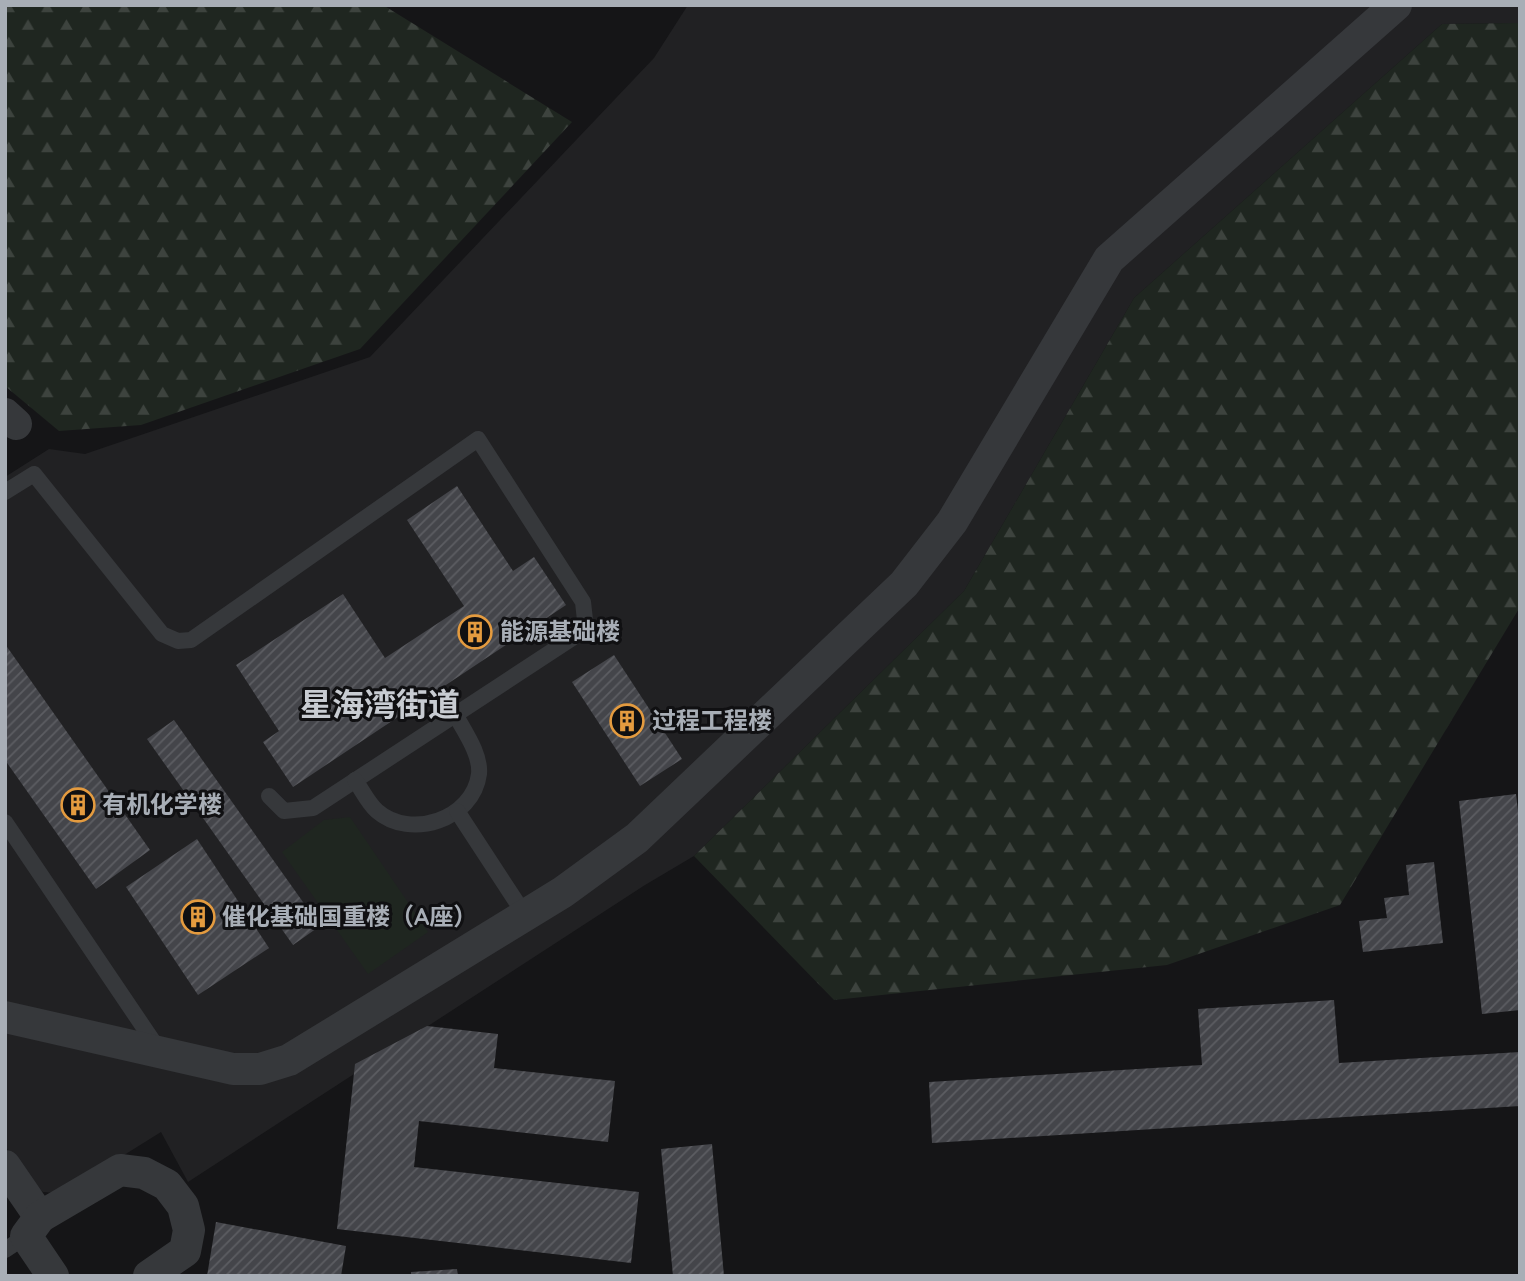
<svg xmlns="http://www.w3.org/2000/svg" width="1525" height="1281" viewBox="0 0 1525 1281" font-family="Quicksand,'Noto Sans SC',sans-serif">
<defs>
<pattern id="forest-firs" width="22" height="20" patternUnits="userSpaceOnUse" patternTransform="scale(1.75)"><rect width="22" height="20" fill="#1f2620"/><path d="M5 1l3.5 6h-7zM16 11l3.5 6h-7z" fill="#3d433e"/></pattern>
<pattern id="building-hatch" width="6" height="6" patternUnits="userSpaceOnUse" patternTransform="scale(1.75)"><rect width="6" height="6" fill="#44454a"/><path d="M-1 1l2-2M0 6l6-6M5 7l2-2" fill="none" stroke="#5c5d62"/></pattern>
</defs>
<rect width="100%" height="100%" fill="#151517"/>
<path fill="#212123" d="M 688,5 L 1520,5 L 1520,23 L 1442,24 L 1134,298 L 964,591 L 694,856 L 645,885 L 188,1182 L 161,1132 L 68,1190 L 56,1193 L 43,1192 L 33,1185 L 5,1146 L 5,477 L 49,449 L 85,454 L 370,357 L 654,58 Z"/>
<path fill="#1f2620" d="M 350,817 L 428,932 L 368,974 L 282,852 L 324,820 Z"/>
<g fill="url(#forest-firs)">
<path d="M 5,5 L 383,5 L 572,122 L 360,349 L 141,425 L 59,431 L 5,386 Z"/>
<path d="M 1520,23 L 1520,607 L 1340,905 L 1167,965 L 834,1000 L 694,856 L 964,591 L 1134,298 L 1442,24 Z"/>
</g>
<g fill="url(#building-hatch)">
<path d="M 457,486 L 513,571 L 534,557 L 566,605 L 293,787 L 263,742 L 279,731 L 236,665 L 343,594 L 385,658 L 464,606 L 407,520 Z"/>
<path d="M 5,644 L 150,850 L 96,889 L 5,760 Z"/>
<path d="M 614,655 L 682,759 L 640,786 L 572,682 Z"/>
<path d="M 174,720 L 320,926 L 293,945 L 147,739 Z"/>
<path d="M 1516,794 L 1520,827 L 1520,1010 L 1482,1014 L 1459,801 Z"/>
<path d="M 197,839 L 269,948 L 198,995 L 126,887 Z"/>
<path d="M 1434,862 L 1443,943 L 1363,952 L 1359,921 L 1387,918 L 1384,898 L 1409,895 L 1406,865 Z"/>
<path d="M 1334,1000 L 1339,1063 L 1520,1052 L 1520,1106 L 932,1143 L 929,1082 L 1202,1065 L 1198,1009 Z"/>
<path d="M 427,1026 L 498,1034 L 494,1068 L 615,1081 L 608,1142 L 419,1121 L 414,1167 L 639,1192 L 631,1263 L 337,1229 L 355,1064 Z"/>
<path d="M 712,1144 L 724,1276 L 673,1276 L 661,1149 Z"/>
<path d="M 216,1222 L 346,1246 L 341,1276 L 207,1276 Z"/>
<path d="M 457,1269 L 458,1276 L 411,1276 L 411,1272 Z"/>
</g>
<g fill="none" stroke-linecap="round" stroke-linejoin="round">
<g stroke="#36383b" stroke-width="16">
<path d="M 5,492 L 34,474 L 162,634 L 178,641 L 191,640 L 478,439 L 583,602 L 586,629 L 313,808 L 284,811 L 269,796"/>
<path d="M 355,780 C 362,790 368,803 377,811 C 410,840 473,820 479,774 C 481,754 464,731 455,714"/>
<path d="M 457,811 L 525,915"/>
<path d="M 5,822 L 159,1050"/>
<path d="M 5,1250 L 26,1236"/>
</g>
<g stroke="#36383b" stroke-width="32">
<path d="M 5,414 L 16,424"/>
<path d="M 5,1017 L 233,1069 L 260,1069 L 289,1060 L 563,892 L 637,838 L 904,584 L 952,522 L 1109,259 L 1396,5"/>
<path d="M 5,1166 L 40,1217"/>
<path d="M 53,1276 L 26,1236 L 40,1217 L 120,1170 L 144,1173 L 167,1185 L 183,1206 L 189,1230 L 185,1251 L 149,1276"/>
</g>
</g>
<defs>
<symbol id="building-ring" viewBox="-11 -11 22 22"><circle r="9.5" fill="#101012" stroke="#e49b3f" stroke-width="1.5"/><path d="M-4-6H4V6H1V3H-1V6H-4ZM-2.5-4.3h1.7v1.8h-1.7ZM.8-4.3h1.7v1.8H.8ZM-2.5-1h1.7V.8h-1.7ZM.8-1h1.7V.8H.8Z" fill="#e49b3f"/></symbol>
</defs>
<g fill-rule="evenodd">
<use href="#building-ring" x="456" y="613" width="38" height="38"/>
<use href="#building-ring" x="608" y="702" width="38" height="38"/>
<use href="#building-ring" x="59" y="786" width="38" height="38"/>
<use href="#building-ring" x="179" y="898" width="38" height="38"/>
</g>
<g text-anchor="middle" stroke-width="6" stroke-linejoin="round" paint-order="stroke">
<g font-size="24" font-weight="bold" fill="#a8aeb6" stroke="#101012" text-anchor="start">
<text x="500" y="640">能源基础楼</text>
<text x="652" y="729">过程工程楼</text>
<text x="102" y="813">有机化学楼</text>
<text x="222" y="925">催化基础国重楼（A座）</text>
</g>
<g font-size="32" font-weight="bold" fill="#c8ccd2" stroke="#101012">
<text x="380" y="716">星海湾街道</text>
</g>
</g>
<rect width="1525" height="1281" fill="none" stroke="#a8aeb6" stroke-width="14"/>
</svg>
